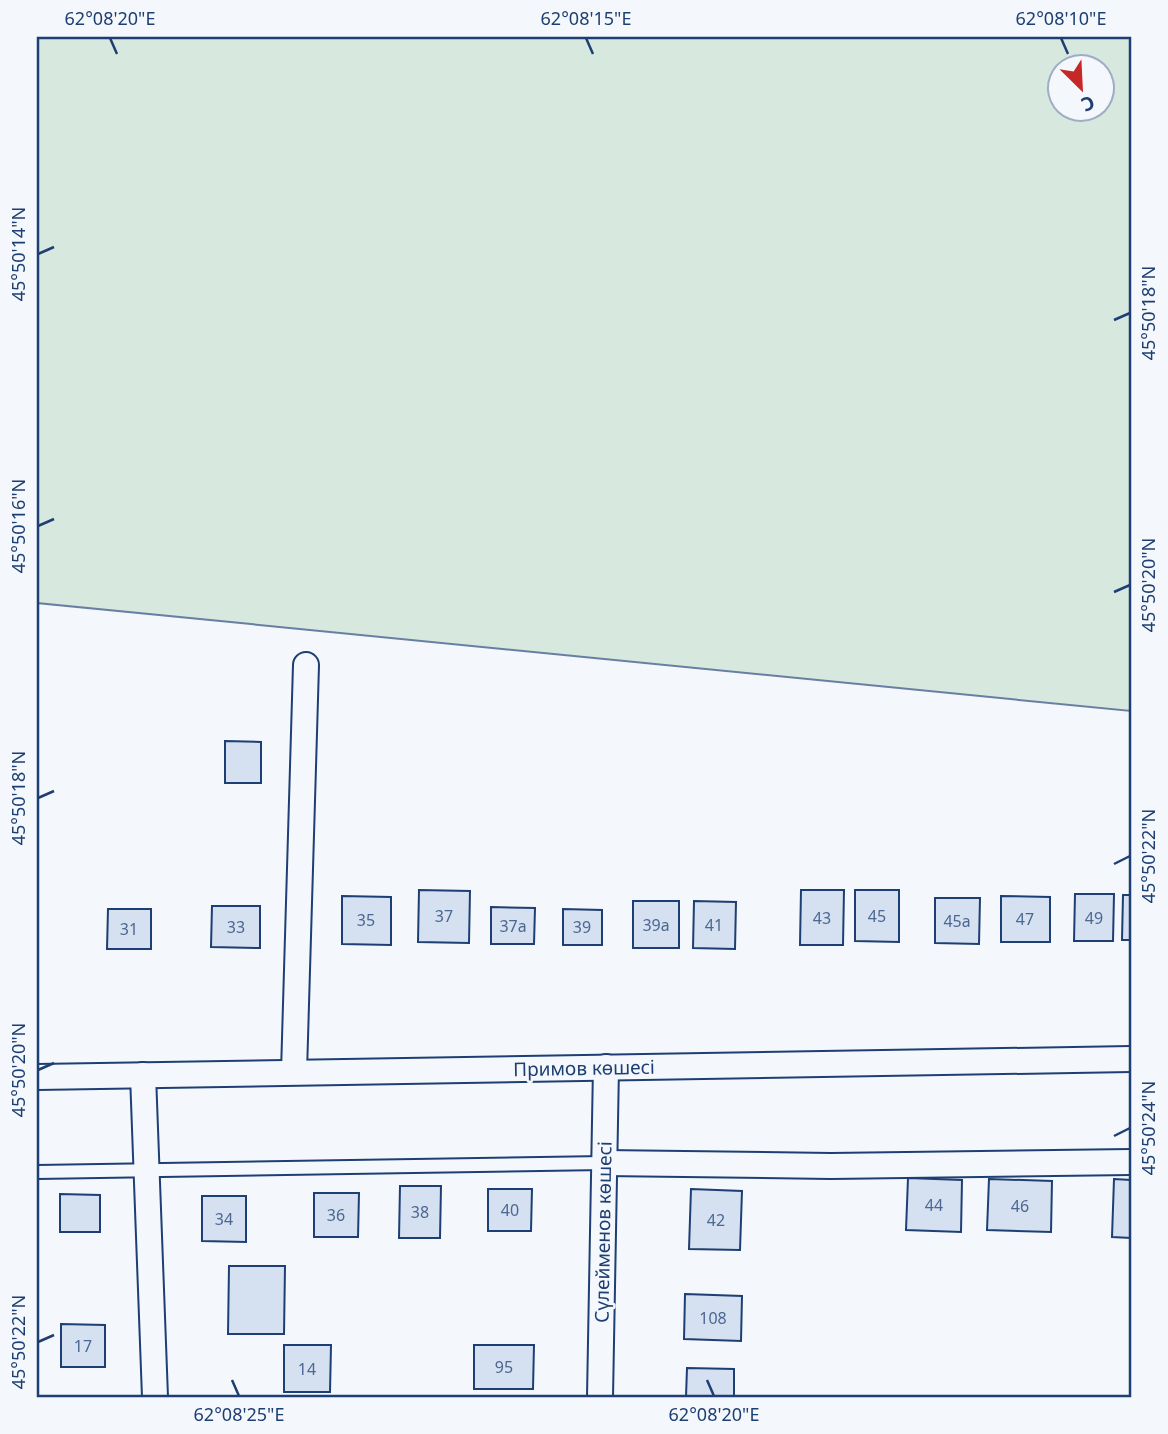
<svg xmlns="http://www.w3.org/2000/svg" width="1168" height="1434" viewBox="0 0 1168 1434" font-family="'Noto Sans',sans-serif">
<rect width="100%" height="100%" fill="#f4f7fb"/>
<path fill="#d7e8df" stroke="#687fa3" stroke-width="2" fill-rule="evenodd" d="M 37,37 L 1131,37 L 1131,711 L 37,603 ZM 1060,66 L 1102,66 L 1102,108 L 1060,108 Z"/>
<g fill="#d5e0f0" stroke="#1d3f73" stroke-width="2">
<path d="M 225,741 L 261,742 L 261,783 L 225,783 Z"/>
<path d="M 419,890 L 470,891 L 469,943 L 418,942 Z"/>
<path d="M 801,890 L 844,890 L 843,945 L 800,945 Z"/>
<path d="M 855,890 L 899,890 L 899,942 L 855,941 Z"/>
<path d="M 1075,894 L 1114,894 L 1113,941 L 1074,941 Z"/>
<path d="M 1123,895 L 1131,895 L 1131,940 L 1122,940 Z"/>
<path d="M 342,896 L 391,897 L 391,945 L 342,944 Z"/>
<path d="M 1001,896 L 1050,897 L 1050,942 L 1001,942 Z"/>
<path d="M 935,898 L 980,898 L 979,944 L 935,943 Z"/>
<rect x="633" y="901" width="46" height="47"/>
<path d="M 694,901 L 736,902 L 735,949 L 693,948 Z"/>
<path d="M 212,906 L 260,906 L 260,948 L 211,947 Z"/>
<path d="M 491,907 L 535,908 L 534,944 L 491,944 Z"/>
<path d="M 108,909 L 151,909 L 151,949 L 107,949 Z"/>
<path d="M 563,909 L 602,910 L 602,945 L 563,945 Z"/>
<path d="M 908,1178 L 962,1180 L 961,1232 L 906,1230 Z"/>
<path d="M 989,1179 L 1052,1181 L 1051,1232 L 987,1230 Z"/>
<path d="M 1114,1179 L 1131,1180 L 1131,1238 L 1112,1237 Z"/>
<path d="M 400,1186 L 441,1186 L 440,1238 L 399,1238 Z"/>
<path d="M 488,1189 L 532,1189 L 531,1231 L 488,1231 Z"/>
<path d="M 691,1189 L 742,1191 L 740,1250 L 689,1249 Z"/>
<path d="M 314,1193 L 359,1193 L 358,1237 L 314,1237 Z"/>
<path d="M 60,1194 L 100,1195 L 100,1232 L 60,1232 Z"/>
<path d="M 202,1196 L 246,1196 L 246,1242 L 202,1241 Z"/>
<path d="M 229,1266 L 285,1266 L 284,1334 L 228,1334 Z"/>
<path d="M 685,1294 L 742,1296 L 741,1341 L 684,1339 Z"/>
<path d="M 61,1324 L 105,1325 L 105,1367 L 61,1367 Z"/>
<path d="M 284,1345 L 331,1345 L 330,1392 L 284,1392 Z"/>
<path d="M 474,1345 L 534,1345 L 533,1389 L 474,1389 Z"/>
<path d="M 687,1368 L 734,1369 L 734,1397 L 686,1397 Z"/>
</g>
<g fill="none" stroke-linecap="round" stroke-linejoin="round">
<defs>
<path id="lane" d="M 37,1172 L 604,1163"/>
<g id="street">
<path d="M 294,1072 L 306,665"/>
<path d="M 143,1075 L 155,1397"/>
<path d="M 37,1077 L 1131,1059"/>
<path d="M 604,1163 L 831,1166 L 1131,1162"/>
<path d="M 600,1397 L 606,1067"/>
</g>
</defs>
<use href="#lane" stroke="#1d3f73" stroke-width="16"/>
<use href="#street" stroke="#1d3f73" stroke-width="28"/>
<use href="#lane" stroke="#f4f7fb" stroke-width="12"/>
<use href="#street" stroke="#f4f7fb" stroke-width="24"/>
</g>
<path fill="none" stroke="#1d3f73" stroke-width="2.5" d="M 110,38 L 117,54M 586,38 L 593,54M 1061,38 L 1068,54M 38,254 L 54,247M 1114,320 L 1130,313M 38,526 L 54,519M 1114,592 L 1130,585M 38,798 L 54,791M 1114,864 L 1130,856M 38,1070 L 54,1063M 1114,1136 L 1130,1128M 38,1342 L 54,1335M 232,1380 L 239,1396M 707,1380 L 714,1396"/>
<g text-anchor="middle" stroke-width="5" stroke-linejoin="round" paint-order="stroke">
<g font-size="16" fill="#4b6792">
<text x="444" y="922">37</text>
<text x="877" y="922">45</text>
<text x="822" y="924">43</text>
<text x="1094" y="924">49</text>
<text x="1025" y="925">47</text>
<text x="366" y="926">35</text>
<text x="957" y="927">45а</text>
<text x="656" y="931">39а</text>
<text x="714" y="931">41</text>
<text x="513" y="932">37а</text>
<text x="236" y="933">33</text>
<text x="582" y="933">39</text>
<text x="129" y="935">31</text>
<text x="934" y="1211">44</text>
<text x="1020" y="1212">46</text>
<text x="510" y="1216">40</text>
<text x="420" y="1218">38</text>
<text x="336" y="1221">36</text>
<text x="224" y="1225">34</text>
<text x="716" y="1226">42</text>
<text x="713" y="1324">108</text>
<text x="83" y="1352">17</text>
<text x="504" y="1373">95</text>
<text x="307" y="1375">14</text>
</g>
<g font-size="19" fill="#1d3f73" stroke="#f4f7fb">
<text transform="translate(584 1068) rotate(-1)" y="7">Примов көшесі</text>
<text transform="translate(603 1232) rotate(-89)" y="7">Сүлейменов көшесі</text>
</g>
</g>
<rect width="1168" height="1434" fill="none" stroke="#f4f7fb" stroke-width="77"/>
<g transform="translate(1081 88) rotate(156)"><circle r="33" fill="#f4f7fb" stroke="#9eadc5" stroke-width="2"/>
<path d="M0-5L12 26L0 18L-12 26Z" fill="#c62828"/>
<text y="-10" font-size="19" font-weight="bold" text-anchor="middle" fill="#1d3f73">С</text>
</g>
<rect x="38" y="38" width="1092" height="1358" fill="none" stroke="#1d3f73" stroke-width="2.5"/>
<g font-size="18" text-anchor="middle" fill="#1d3f73">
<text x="110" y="25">62°08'20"E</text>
<text x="586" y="25">62°08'15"E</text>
<text x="1061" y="25">62°08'10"E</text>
<text transform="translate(19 254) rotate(-90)" y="6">45°50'14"N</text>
<text transform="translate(1149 313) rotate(-90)" y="6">45°50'18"N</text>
<text transform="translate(19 526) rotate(-90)" y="6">45°50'16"N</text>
<text transform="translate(1149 585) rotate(-90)" y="6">45°50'20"N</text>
<text transform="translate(19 798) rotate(-90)" y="6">45°50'18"N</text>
<text transform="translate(1149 856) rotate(-90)" y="6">45°50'22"N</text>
<text transform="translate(19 1070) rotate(-90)" y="6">45°50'20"N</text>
<text transform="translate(1149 1128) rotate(-90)" y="6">45°50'24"N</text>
<text transform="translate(19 1342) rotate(-90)" y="6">45°50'22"N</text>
<text x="239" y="1421">62°08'25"E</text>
<text x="714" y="1421">62°08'20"E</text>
</g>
</svg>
